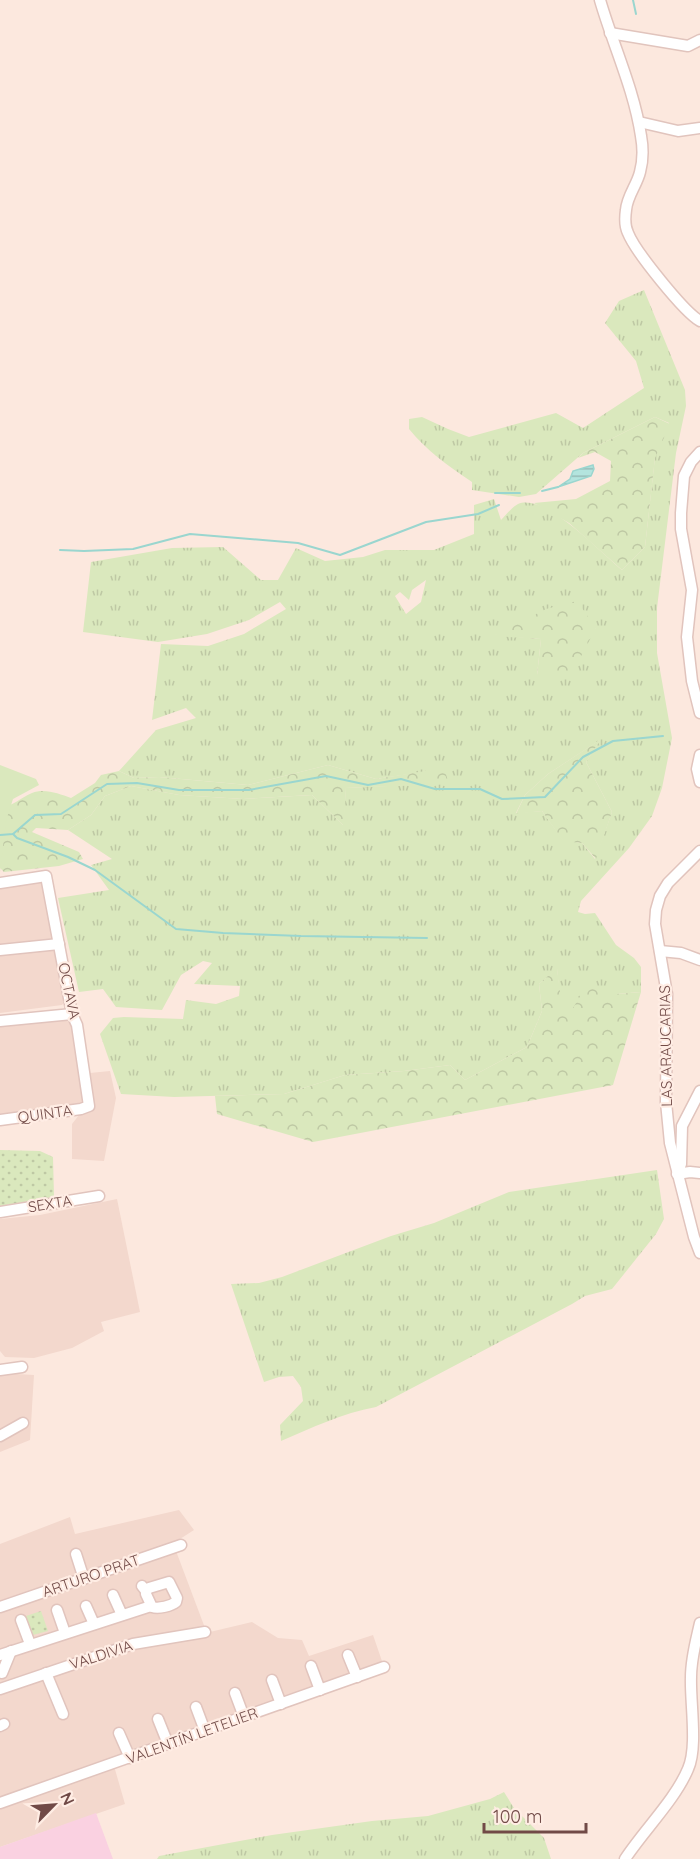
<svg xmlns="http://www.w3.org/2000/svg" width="700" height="1859" viewBox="0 0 700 1859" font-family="Quicksand,sans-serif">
<defs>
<pattern id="grass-tufts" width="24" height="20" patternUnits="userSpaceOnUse" patternTransform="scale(1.5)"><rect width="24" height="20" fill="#dae8bd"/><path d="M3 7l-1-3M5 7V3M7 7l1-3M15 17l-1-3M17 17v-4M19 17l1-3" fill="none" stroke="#bec8a4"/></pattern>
<pattern id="forest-crowns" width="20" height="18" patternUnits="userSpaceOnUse" patternTransform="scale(1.5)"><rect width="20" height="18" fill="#dae8bd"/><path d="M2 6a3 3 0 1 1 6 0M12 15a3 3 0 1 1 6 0" fill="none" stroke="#bec8a4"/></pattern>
<pattern id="park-dots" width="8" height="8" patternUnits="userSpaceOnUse" patternTransform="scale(1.5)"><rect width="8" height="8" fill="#dae8bd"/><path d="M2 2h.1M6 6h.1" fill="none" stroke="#bec8a4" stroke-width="1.8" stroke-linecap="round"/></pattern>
<pattern id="water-rules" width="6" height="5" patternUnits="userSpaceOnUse" patternTransform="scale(1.5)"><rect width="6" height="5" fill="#b3e4de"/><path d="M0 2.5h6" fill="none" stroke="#96bbb6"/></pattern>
</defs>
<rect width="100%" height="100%" fill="#fce8de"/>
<g fill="#f3d8cd">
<path d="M 42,881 L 65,1001 L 62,1005 L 0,1013 L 0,889 Z"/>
<path d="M 68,1018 L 72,1020 L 80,1074 L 110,1071 L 116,1098 L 104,1161 L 72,1159 L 72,1124 L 87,1105 L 0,1117 L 0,1027 Z"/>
<path d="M 117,1199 L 140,1312 L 101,1322 L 104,1331 L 72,1348 L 34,1358 L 5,1357 L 0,1351 L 0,1219 L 40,1215 Z"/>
<path d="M 0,1373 L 34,1375 L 30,1440 L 0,1452 Z"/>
<path d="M 179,1510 L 194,1530 L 172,1544 L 0,1603 L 0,1544 L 70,1517 L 75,1534 Z"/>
<path d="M 176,1551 L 205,1628 L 184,1630 L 133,1640 L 0,1684 L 0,1611 L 64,1591 Z"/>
<path d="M 252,1622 L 278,1638 L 302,1640 L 309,1656 L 373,1635 L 383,1664 L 112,1759 L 125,1804 L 0,1847 L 0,1693 L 135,1648 L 172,1641 Z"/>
</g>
<path fill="#fad1e1" d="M 96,1813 L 113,1859 L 0,1859 L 0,1847 Z"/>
<g fill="url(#grass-tufts)" fill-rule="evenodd">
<path d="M 644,290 L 685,390 L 686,406 L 676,453 L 657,608 L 657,653 L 672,738 L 662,788 L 652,816 L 629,848 L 581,901 L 578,912 L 585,914 L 595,913 L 616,945 L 634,958 L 641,967 L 641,992 L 617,994 L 573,1008 L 561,1008 L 557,969 L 539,984 L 542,1011 L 527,1047 L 465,1080 L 450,1065 L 404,1071 L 345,1075 L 284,1094 L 174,1097 L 121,1094 L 100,1034 L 113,1018 L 124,1017 L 183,1019 L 186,1000 L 216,1004 L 239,996 L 240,986 L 194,984 L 212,963 L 203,961 L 181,975 L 162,1010 L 116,1007 L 103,989 L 79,992 L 58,898 L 109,890 L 91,865 L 112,859 L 68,830 L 91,815 L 105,796 L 131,786 L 179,795 L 243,799 L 312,795 L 343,825 L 346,788 L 448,783 L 443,769 L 376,779 L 328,765 L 248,785 L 159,777 L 134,778 L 119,771 L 156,730 L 196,718 L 186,708 L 152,720 L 161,644 L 208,646 L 244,634 L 286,609 L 280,602 L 249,620 L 207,634 L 158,642 L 83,632 L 91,562 L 172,548 L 223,547 L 261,580 L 278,580 L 296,548 L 325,561 L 363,557 L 385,550 L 434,550 L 474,534 L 474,505 L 494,499 L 501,520 C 506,515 512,507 518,504 C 545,492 602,554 622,570 L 645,547 L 655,457 L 669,423 L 655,417 L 583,453 L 536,494 L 519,497 L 472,490 L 472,482 C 448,466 427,451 409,429 L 409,419 L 422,417 L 448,429 L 469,437 L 556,413 L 583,428 L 644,388 L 636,361 L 605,323 L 619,301 ZM 426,580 L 421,602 L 406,614 L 395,596 L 400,592 L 409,600 L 412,590 ZM 596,628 L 537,675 L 541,639 L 495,635 ZM 600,740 L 586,762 L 612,812 L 595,859 L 582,843 L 563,840 L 542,811 L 516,813 L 525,795 L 548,774 Z"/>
<path d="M 657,1170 L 664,1219 L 656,1234 L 612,1289 L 585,1296 L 572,1304 L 376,1407 C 342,1413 312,1428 281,1441 L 280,1425 L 303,1401 L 301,1387 L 293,1376 L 279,1377 L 264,1382 L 231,1284 L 259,1283 L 282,1277 L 391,1236 L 434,1223 L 509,1192 Z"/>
<path d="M 504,1792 L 514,1808 L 544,1838 L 551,1859 L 157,1859 L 159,1856 L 272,1835 L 372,1821 L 428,1816 L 490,1799 Z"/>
</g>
<g fill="url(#forest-crowns)">
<path d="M 655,417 L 670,424 L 655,458 L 645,547 L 622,570 L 569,523 L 534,503 L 576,499 L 610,481 L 611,461 L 595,452 L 578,458 L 583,453 Z"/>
<path d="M 577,601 L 596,628 L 570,677 L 537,675 L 541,639 L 493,636 L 546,609 Z"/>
<path d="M 601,739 L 586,762 L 612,812 L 596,859 L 582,843 L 563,841 L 542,811 L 516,814 L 525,795 L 548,774 Z"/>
<path d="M 328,765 L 376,779 L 444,768 L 449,784 L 346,788 L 344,826 L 312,795 L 243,799 L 179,795 L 131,786 L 105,796 L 91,815 L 68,830 L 36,828 L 32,832 L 79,852 L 83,859 L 59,866 L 4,872 L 0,868 L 0,808 C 13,806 20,798 32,793 C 45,788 59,794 71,798 L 95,783 L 101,775 L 119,771 L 134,778 L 159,777 L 248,785 Z"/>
<path d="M 557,968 L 562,1008 L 573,1008 L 587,985 L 617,994 L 641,992 L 613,1085 L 313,1142 L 217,1114 L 215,1096 L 284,1094 L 345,1075 L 404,1071 L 450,1065 L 465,1080 L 527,1047 L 542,1011 L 539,984 Z"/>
</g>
<g fill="url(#park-dots)">
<path d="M 0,1150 L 40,1151 L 53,1157 L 54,1197 L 0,1206 Z"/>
<path d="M 41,1611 L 48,1631 L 29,1636 L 23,1617 Z"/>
</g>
<path fill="#dae8bd" d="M 0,765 L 36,779 L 39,785 L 13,799 L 6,821 L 0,872 Z"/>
<path fill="url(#water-rules)" stroke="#9ad6cf" stroke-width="1.5" d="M 593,465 L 594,469 L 591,476 L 558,487 L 570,479 L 573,471 Z"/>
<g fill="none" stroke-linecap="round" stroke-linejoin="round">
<g stroke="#9ad6cf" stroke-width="2">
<path d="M 633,0 L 636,14"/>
<path d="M 542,491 L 558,487"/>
<path d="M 495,493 L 520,493"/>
<path d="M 60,550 L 84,551 L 133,549 L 190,534 L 298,543 L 340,555 L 426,522 L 478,514 L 499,505"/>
<path d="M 13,834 L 17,838 L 68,857 L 95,870 L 176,929 L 223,933 L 301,936 L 427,938"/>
<path d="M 0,835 L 13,834 L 35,815 L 61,814 L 107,784 L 137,783 L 179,790 L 249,790 L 326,776 L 368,785 L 401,779 L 435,789 L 480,789 L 502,799 L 545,797 L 583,757 L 613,741 L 663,736"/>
</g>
<defs>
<g id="minor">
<path d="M 600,0 C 613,45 634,89 641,136 C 643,147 643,161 640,172 C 637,185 627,196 626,210 C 625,217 625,227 628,233 C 635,251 684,312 700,321"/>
<path d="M 610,33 L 688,46 L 700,40"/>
<path d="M 639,122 L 678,131 L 700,128"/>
<path d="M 700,452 L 691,462 L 684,476 L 681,513 L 681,529 L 692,590 L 687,637 L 692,681 L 700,713"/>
<path d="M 700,755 L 697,769 L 700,782"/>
<path d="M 700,851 L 668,883 L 660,896 L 656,910 L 655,924 L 667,994 L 666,1102 L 670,1143 L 694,1237 L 700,1253"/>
<path d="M 0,883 L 46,876 L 72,1014 L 77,1025 L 89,1106 L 81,1109 L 0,1120"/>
<path d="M 0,950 L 59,944"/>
<path d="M 660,951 L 681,953 L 700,960"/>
<path d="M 0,1021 L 72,1014"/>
<path d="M 700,1091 L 682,1126 L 681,1164 L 677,1174 L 690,1172 L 700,1173"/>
<path d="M 0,1212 L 99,1196"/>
<path d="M 0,1370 L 22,1367"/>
<path d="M 0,1436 L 23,1423"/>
<path d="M 76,1554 L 84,1579"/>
<path d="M 142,1586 L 146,1591 L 146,1594 L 152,1607 C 159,1609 171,1606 176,1602 L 177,1598 L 169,1582 L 149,1588 L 146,1591"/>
<path d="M 113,1595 L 122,1615"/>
<path d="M 86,1606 L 94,1624"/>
<path d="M 0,1607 L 181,1545"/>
<path d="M 57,1610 L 65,1633"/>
<path d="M 21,1620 L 30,1644"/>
<path d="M 0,1655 L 151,1606"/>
<path d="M 348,1655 L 357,1677"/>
<path d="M 311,1666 L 320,1690"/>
<path d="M 2,1673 L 11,1651"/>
<path d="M 46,1673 L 63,1714"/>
<path d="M 272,1680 L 281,1704"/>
<path d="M 0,1689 L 133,1644 L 205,1632"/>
<path d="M 235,1693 L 244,1717"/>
<path d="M 196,1707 L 205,1731"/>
<path d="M 158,1719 L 168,1744"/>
<path d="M 0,1726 L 4,1724"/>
<path d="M 119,1733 L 130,1758"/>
<path d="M 0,1803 L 384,1667"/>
<path d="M 625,1859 C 644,1830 675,1800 688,1769 C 698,1747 690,1702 691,1677 C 691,1658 696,1641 700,1623"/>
</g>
</defs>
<use href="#minor" stroke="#e1c4bd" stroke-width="13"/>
<use href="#minor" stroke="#fff" stroke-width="10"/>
</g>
<g text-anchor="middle" stroke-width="4.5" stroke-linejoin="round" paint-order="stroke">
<g font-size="15" fill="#714a47" stroke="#ffede4">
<text transform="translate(69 991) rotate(78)" y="5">OCTAVA</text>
<text transform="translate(666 1046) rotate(-91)" y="5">LAS ARAUCARIAS</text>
<text transform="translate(45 1114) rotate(-8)" y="5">QUINTA</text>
<text transform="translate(50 1204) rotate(-9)" y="5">SEXTA</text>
<text transform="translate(91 1576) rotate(-19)" y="5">ARTURO PRAT</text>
<text transform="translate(101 1655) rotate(-18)" y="5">VALDIVIA</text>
<text transform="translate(192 1736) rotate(-20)" y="5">VALENTÍN LETELIER</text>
</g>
</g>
<g transform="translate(54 1805) rotate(65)" stroke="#ffede4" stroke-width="4.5" paint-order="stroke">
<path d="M0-4.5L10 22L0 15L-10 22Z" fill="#714a47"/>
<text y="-9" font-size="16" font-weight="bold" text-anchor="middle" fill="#714a47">N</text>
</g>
<path d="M484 1823v9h102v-9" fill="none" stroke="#714a47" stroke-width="3"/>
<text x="493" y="1823" font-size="18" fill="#714a47" stroke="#ffede4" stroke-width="4.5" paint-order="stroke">100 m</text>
</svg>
